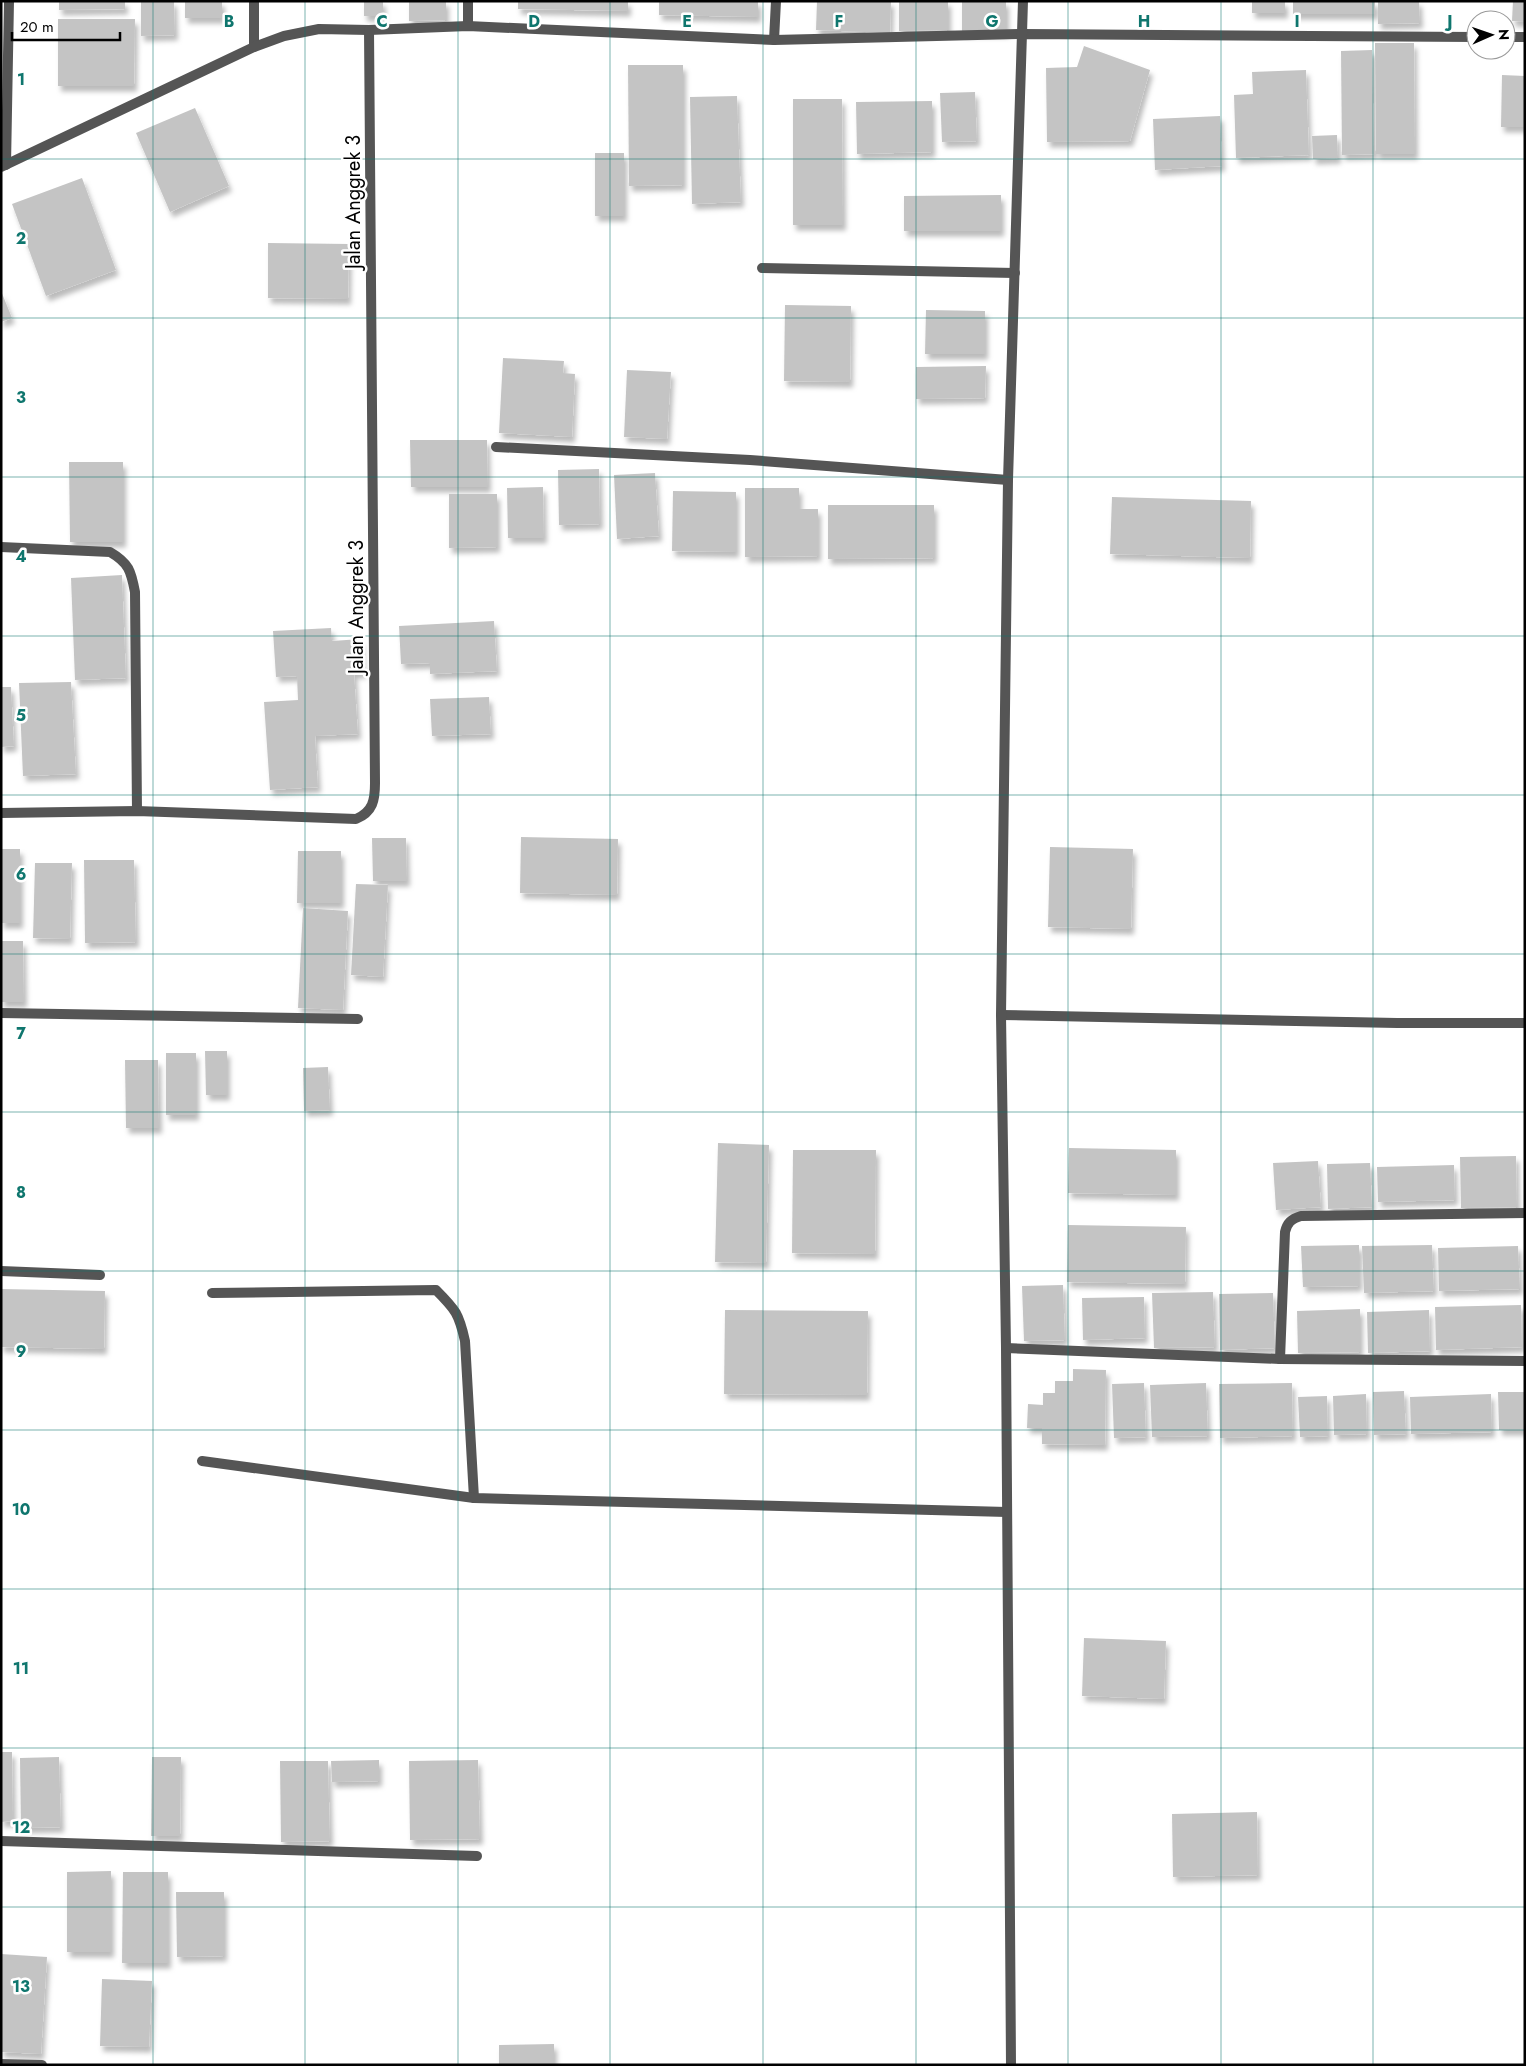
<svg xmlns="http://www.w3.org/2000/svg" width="1526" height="2066" viewBox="0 0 1526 2066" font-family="Jost,sans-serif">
<defs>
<filter id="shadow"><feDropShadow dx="3" dy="5.5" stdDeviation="2.5" flood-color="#0004"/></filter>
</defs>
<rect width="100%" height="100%" fill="#fff"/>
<g fill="#c4c4c4" filter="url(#shadow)">
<path d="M 59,1 L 125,1 L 125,9 L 59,10 Z"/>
<path d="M 141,1 L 174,1 L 175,35 L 141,36 Z"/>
<rect x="185" y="1" width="37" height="17"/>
<rect x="364" y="1" width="19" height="15"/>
<path d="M 409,1 L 446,1 L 446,20 L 409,21 Z"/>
<path d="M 518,1 L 628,1 L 628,11 L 518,9 Z"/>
<path d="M 659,1 L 758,1 L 758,17 L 659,15 Z"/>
<path d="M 817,1 L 891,1 L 890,33 L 816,30 Z"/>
<path d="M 899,1 L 948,1 L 948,30 L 899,31 Z"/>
<rect x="962" y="1" width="44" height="31"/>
<rect x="1252" y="1" width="33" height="12"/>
<rect x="1293" y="1" width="82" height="13"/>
<path d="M 1378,1 L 1419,1 L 1420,23 L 1378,24 Z"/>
<path d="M 1513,1 L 1525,1 L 1525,22 L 1512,21 Z"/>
<path d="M 58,19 L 135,19 L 134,86 L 58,86 Z"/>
<path d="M 1375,43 L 1414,43 L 1415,154 L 1376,154 Z"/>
<path d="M 1084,46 L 1150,70 L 1130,141 L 1047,142 L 1046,68 L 1077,67 Z"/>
<path d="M 1372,50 L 1374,154 L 1342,155 L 1341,51 Z"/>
<path d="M 628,65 L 683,65 L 683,185 L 629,186 Z"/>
<path d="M 1306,70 L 1309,155 L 1236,158 L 1234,95 L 1253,94 L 1252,72 Z"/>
<path d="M 1502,75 L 1525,76 L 1525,127 L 1501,127 Z"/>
<path d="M 975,92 L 977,141 L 942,142 L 940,93 Z"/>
<path d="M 737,96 L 741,202 L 692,204 L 690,97 Z"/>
<path d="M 793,99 L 842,99 L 843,225 L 793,225 Z"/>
<path d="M 932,101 L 932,152 L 857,154 L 856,102 Z"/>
<path d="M 195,108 L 229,186 L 170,212 L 136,133 Z"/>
<path d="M 1220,116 L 1222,166 L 1155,170 L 1153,119 Z"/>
<path d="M 1337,135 L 1338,158 L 1313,159 L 1312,136 Z"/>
<rect x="595" y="153" width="29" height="63"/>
<path d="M 82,178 L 116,270 L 46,296 L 12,204 Z"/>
<path d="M 1001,195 L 1001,231 L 904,231 L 904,196 Z"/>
<path d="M 268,243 L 349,244 L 348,299 L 268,298 Z"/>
<path d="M 1,291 L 12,318 L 1,322 Z"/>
<path d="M 785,305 L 851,306 L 850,382 L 784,381 Z"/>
<path d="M 926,310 L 985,311 L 985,354 L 925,354 Z"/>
<path d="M 503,358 L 564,361 L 563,373 L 575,374 L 572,437 L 499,433 Z"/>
<path d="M 986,366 L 985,398 L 916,399 L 916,367 Z"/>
<path d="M 627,370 L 671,372 L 667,439 L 624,437 Z"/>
<path d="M 410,440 L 487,440 L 488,487 L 411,487 Z"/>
<path d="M 69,462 L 123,462 L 123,542 L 70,542 Z"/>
<path d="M 599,469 L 600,524 L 559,525 L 558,470 Z"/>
<path d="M 655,473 L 659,536 L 617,539 L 614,475 Z"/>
<path d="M 543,487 L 544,538 L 508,538 L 507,488 Z"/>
<path d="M 745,488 L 799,488 L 799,509 L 818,509 L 818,556 L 745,557 Z"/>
<path d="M 673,491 L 736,492 L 736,552 L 672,551 Z"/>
<path d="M 449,494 L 497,494 L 497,547 L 449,548 Z"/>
<path d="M 1112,497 L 1251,501 L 1250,558 L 1110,554 Z"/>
<path d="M 828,505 L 934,505 L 934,558 L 828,559 Z"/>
<path d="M 122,575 L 126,678 L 75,680 L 71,578 Z"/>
<path d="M 494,621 L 497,671 L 430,674 L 430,663 L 401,664 L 399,626 Z"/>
<path d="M 331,628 L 332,641 L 361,639 L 363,673 L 354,673 L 358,734 L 315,736 L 318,787 L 270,790 L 264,702 L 298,700 L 297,676 L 276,677 L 273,631 Z"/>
<path d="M 71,682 L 76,774 L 23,776 L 19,683 Z"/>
<path d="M 1,687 L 11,687 L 14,746 L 1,747 Z"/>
<path d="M 489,697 L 491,734 L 432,736 L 430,699 Z"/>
<path d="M 521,837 L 618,839 L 617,895 L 520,893 Z"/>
<path d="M 372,838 L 406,838 L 407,881 L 373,881 Z"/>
<path d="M 1050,847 L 1133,849 L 1131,929 L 1048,927 Z"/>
<rect x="1" y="849" width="19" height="74"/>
<path d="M 298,851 L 341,851 L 341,903 L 297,903 Z"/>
<path d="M 84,860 L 134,860 L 136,942 L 85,943 Z"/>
<path d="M 35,863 L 72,863 L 70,939 L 33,938 Z"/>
<path d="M 356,884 L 388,885 L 383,977 L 351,975 Z"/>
<path d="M 303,908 L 348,911 L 343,1010 L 298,1008 Z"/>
<path d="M 1,941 L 23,941 L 24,1002 L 1,1002 Z"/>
<path d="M 205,1051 L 227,1051 L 227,1095 L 206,1095 Z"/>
<rect x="166" y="1053" width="30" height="62"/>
<path d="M 125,1060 L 158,1060 L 159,1128 L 126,1128 Z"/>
<path d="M 328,1067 L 330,1110 L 304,1111 L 303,1068 Z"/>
<path d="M 718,1143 L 769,1145 L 766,1263 L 715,1262 Z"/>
<path d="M 1069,1148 L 1176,1150 L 1176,1195 L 1068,1193 Z"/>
<path d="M 793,1150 L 876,1150 L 875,1254 L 792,1253 Z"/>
<path d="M 1516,1156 L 1517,1207 L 1461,1208 L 1460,1157 Z"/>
<path d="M 1318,1161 L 1321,1207 L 1276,1210 L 1273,1163 Z"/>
<path d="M 1370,1163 L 1372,1207 L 1328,1209 L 1327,1164 Z"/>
<path d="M 1454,1165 L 1455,1200 L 1378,1202 L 1377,1167 Z"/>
<path d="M 1068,1225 L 1186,1227 L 1185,1284 L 1067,1282 Z"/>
<path d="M 1359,1245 L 1359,1286 L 1303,1287 L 1301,1246 Z"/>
<path d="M 1432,1245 L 1434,1291 L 1364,1293 L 1362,1246 Z"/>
<path d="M 1518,1246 L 1520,1289 L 1439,1291 L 1438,1248 Z"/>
<path d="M 1063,1285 L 1065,1340 L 1024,1341 L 1022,1286 Z"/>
<path d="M 1,1289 L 105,1291 L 104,1349 L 1,1347 Z"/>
<path d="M 1213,1292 L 1215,1347 L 1154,1348 L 1152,1293 Z"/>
<path d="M 1273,1293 L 1275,1348 L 1220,1350 L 1219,1294 Z"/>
<path d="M 1144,1297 L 1145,1338 L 1083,1340 L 1082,1298 Z"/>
<path d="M 1521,1305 L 1522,1347 L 1436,1350 L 1435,1307 Z"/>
<path d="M 1360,1309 L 1360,1352 L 1298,1353 L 1297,1311 Z"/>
<path d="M 725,1310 L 868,1311 L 867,1395 L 724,1394 Z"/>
<path d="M 1429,1310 L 1430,1351 L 1368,1353 L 1367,1312 Z"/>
<path d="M 1073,1369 L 1106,1370 L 1105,1445 L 1042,1444 L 1042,1428 L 1027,1428 L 1028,1404 L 1043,1405 L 1043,1393 L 1055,1393 L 1055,1381 L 1073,1381 Z"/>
<path d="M 1144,1383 L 1146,1437 L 1114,1438 L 1112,1384 Z"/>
<path d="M 1206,1383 L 1208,1436 L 1152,1437 L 1150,1385 Z"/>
<path d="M 1292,1383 L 1293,1436 L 1220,1438 L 1219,1384 Z"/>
<path d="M 1404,1391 L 1406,1434 L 1374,1435 L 1373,1392 Z"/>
<path d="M 1498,1392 L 1525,1392 L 1525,1430 L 1499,1430 Z"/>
<path d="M 1366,1394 L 1367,1434 L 1334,1435 L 1333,1396 Z"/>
<path d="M 1491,1394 L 1492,1432 L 1411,1434 L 1410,1397 Z"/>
<path d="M 1327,1396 L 1328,1436 L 1300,1437 L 1298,1397 Z"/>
<path d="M 1084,1638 L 1166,1641 L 1164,1699 L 1082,1696 Z"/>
<path d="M 1,1752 L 12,1752 L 13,1821 L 1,1822 Z"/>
<path d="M 59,1757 L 61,1827 L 21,1828 L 20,1758 Z"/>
<path d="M 152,1757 L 181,1757 L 180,1836 L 151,1836 Z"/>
<path d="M 379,1760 L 379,1781 L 332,1782 L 331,1761 Z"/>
<path d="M 478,1760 L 480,1839 L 410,1840 L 409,1761 Z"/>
<path d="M 280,1761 L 328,1761 L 330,1841 L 281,1842 Z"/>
<path d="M 1257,1812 L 1258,1875 L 1173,1877 L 1172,1814 Z"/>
<path d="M 111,1871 L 111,1952 L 67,1952 L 67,1872 Z"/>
<path d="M 123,1872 L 168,1872 L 168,1963 L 122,1963 Z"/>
<path d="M 176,1892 L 224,1892 L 224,1956 L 177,1957 Z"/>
<path d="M 1,1954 L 47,1957 L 41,2054 L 1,2052 Z"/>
<path d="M 102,1979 L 152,1981 L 149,2047 L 100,2046 Z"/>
<path d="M 554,2044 L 554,2065 L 499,2065 L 499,2045 Z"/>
</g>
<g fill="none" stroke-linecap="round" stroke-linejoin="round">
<path stroke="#555" stroke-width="10" d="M 1,1271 L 100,1275"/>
<g stroke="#555" stroke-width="10">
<path d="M 468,26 L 468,1"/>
<path d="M 1506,37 L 1525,37"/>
<path d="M 774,40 L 776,1"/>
<path d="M 254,47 L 254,1"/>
<path d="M 6,165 L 9,1"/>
<path d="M 1,167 L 254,47 L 284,36 L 319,29 L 369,30 L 468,26 L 774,40 L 1023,34 L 1476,37"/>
<path d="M 762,268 L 1015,273"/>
<path d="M 496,447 L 750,460 L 1008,480"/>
<path d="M 1,547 L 110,552 C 129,563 131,571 135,592 L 137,811"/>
<path d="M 1,813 L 137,811 L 356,819 C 373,812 375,800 375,783 L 369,30"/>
<path d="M 1,1013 L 358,1019"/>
<path d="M 1001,1015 L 1397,1023 L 1525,1023"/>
<path d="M 212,1293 L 436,1290 C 456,1310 459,1314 465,1341 L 474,1498"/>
<path d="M 1006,1348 L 1280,1359 L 1525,1361"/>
<path d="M 1280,1359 L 1285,1232 C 1287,1223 1291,1219 1301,1216 L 1525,1213"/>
<path d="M 202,1461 L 474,1498 L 1007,1512"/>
<path d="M 1,1841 L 477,1856"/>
<path d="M 1,2064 L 42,2065"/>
<path d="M 1011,2065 L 1006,1348 L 1001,1015 L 1008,480 L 1023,1"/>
</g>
</g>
<path fill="none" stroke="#0f766e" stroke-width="1" stroke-opacity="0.55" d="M 153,1 L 153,2065M 305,1 L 305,2065M 458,1 L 458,2065M 610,1 L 610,2065M 763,1 L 763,2065M 916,1 L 916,2065M 1068,1 L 1068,2065M 1221,1 L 1221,2065M 1373,1 L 1373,2065M 1,159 L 1525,159M 1,318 L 1525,318M 1,477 L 1525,477M 1,636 L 1525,636M 1,795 L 1525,795M 1,954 L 1525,954M 1,1112 L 1525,1112M 1,1271 L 1525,1271M 1,1430 L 1525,1430M 1,1589 L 1525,1589M 1,1748 L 1525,1748M 1,1907 L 1525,1907"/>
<g text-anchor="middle" stroke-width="5" stroke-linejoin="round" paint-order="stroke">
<g font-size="20" fill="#000" stroke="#fff">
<text transform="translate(353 202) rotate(-90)" y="7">Jalan Anggrek 3</text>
<text transform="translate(356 607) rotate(-90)" y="7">Jalan Anggrek 3</text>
</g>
</g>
<g font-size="16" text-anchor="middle" font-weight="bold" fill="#0f766e" stroke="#fff" stroke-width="5" stroke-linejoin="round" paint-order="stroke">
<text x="229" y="27">B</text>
<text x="382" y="27">C</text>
<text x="534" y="27">D</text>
<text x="687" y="27">E</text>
<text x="839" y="27">F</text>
<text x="992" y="27">G</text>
<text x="1144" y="27">H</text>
<text x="1297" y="27">I</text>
<text x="1450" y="27">J</text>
<text x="21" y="85">1</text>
<text x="21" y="244">2</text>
<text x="21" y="403">3</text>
<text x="21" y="562">4</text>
<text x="21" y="721">5</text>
<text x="21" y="880">6</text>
<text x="21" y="1039">7</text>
<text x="21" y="1198">8</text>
<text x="21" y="1357">9</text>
<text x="21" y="1515">10</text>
<text x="21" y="1674">11</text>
<text x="21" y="1833">12</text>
<text x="21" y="1992">13</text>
</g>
<rect width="1526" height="2066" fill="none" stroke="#000000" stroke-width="5"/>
<g transform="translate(1491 35) rotate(88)"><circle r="24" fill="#ffffff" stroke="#999999"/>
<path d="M0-4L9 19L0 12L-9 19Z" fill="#000000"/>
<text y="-8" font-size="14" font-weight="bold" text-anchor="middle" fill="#000000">N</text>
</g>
<path d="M12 32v8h108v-8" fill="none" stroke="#000000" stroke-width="2.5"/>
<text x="20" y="32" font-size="15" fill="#000000" stroke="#ffffff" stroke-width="4" paint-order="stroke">20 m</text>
</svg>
